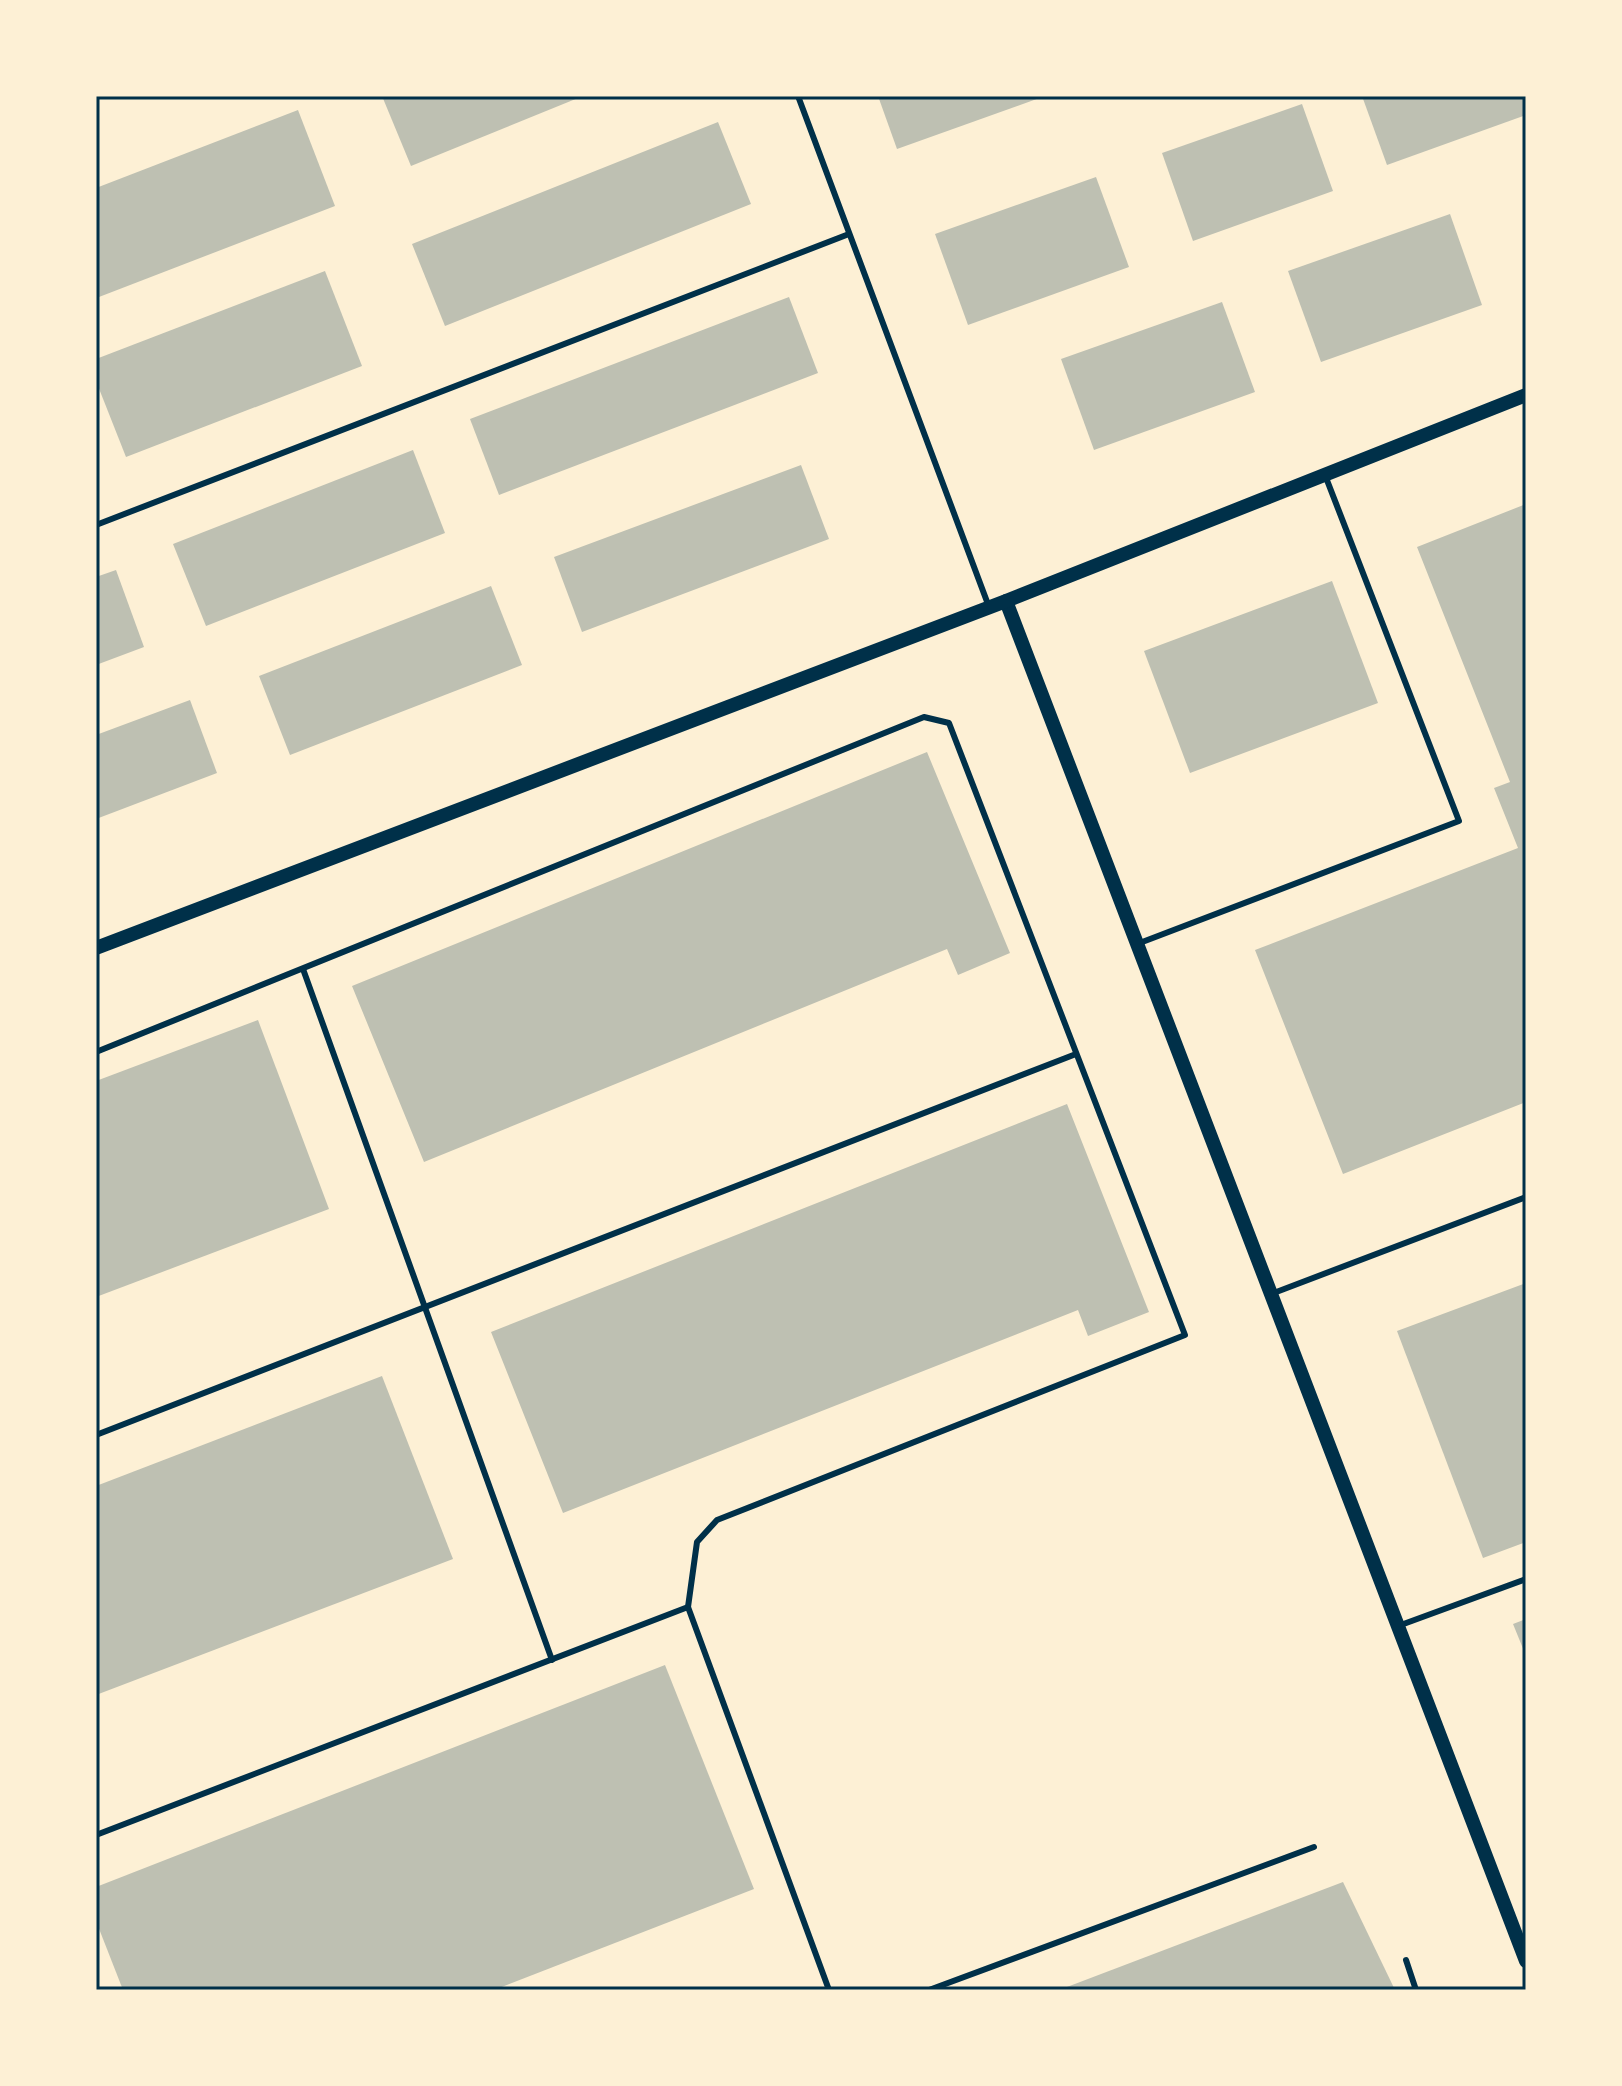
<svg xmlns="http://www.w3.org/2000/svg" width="1622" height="2086" viewBox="0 0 1622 2086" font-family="'Roboto Condensed',sans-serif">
<rect width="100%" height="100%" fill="#fdf0d5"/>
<g fill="#bec0b2">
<path d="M 382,96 L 583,96 L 411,166 Z"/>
<path d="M 878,96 L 1045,96 L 897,149 Z"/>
<path d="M 1362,96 L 1526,96 L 1526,115 L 1387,165 Z"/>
<path d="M 1302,104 L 1333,191 L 1193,241 L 1162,153 Z"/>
<path d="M 298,110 L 335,206 L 99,297 L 96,290 L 96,188 Z"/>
<path d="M 718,122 L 751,204 L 445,326 L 412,244 Z"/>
<path d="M 1096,177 L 1129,267 L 968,325 L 935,234 Z"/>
<path d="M 1450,214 L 1482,305 L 1321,362 L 1288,271 Z"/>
<path d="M 325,271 L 362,366 L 126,457 L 96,381 L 96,359 Z"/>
<path d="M 789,297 L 818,373 L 499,495 L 470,419 Z"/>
<path d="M 1222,302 L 1255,392 L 1094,450 L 1061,359 Z"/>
<path d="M 413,450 L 445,533 L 206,626 L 173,544 Z"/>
<path d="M 801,465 L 829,539 L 582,632 L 554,557 Z"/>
<path d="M 1526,504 L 1526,1102 L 1343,1174 L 1255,950 L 1518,848 L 1494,788 L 1510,782 L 1417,547 Z"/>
<path d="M 116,570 L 144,647 L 96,665 L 96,577 Z"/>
<path d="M 1332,581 L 1378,703 L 1190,773 L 1144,651 Z"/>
<path d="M 491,586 L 522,665 L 290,755 L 259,676 Z"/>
<path d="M 190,700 L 217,773 L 96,819 L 96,735 Z"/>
<path d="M 927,752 L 1010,953 L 958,975 L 947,949 L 424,1162 L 352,986 Z"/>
<path d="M 258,1020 L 329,1209 L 96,1297 L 96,1081 Z"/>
<path d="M 1067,1104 L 1149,1312 L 1088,1336 L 1078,1310 L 563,1513 L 491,1332 Z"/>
<path d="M 1526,1283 L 1526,1542 L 1483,1558 L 1397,1331 Z"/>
<path d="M 382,1376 L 453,1559 L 96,1695 L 96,1486 Z"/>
<path d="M 1526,1619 L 1526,1656 L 1513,1624 Z"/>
<path d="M 665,1665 L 754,1889 L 494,1990 L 123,1990 L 96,1921 L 96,1887 Z"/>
<path d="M 1343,1882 L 1395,1990 L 1059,1990 Z"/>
</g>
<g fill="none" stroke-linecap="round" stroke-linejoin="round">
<g stroke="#003049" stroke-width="6">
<path d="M 798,96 L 989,607"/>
<path d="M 96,525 L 849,234"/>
<path d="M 1137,944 L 1459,821 L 1325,475"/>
<path d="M 303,969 L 552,1660"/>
<path d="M 96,1052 L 924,717 L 949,723 L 1185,1335 L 717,1520 L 697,1542 L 688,1607"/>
<path d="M 1271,1294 L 1526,1197"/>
<path d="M 96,1435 L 1076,1054"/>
<path d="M 1398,1626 L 1526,1579"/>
<path d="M 96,1835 L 688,1607 L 829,1990"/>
<path d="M 1406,1960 L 1416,1990"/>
<path d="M 929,1990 L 1314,1847"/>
</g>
<g stroke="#003049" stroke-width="14">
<path d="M 1006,601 L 1526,1961"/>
<path d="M 96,948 L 1006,601 L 1526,395"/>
</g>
</g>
<rect width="1622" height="2086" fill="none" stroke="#fdf0d5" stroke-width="196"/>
<rect x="98" y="98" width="1426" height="1890" fill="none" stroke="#003049" stroke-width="3"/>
</svg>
